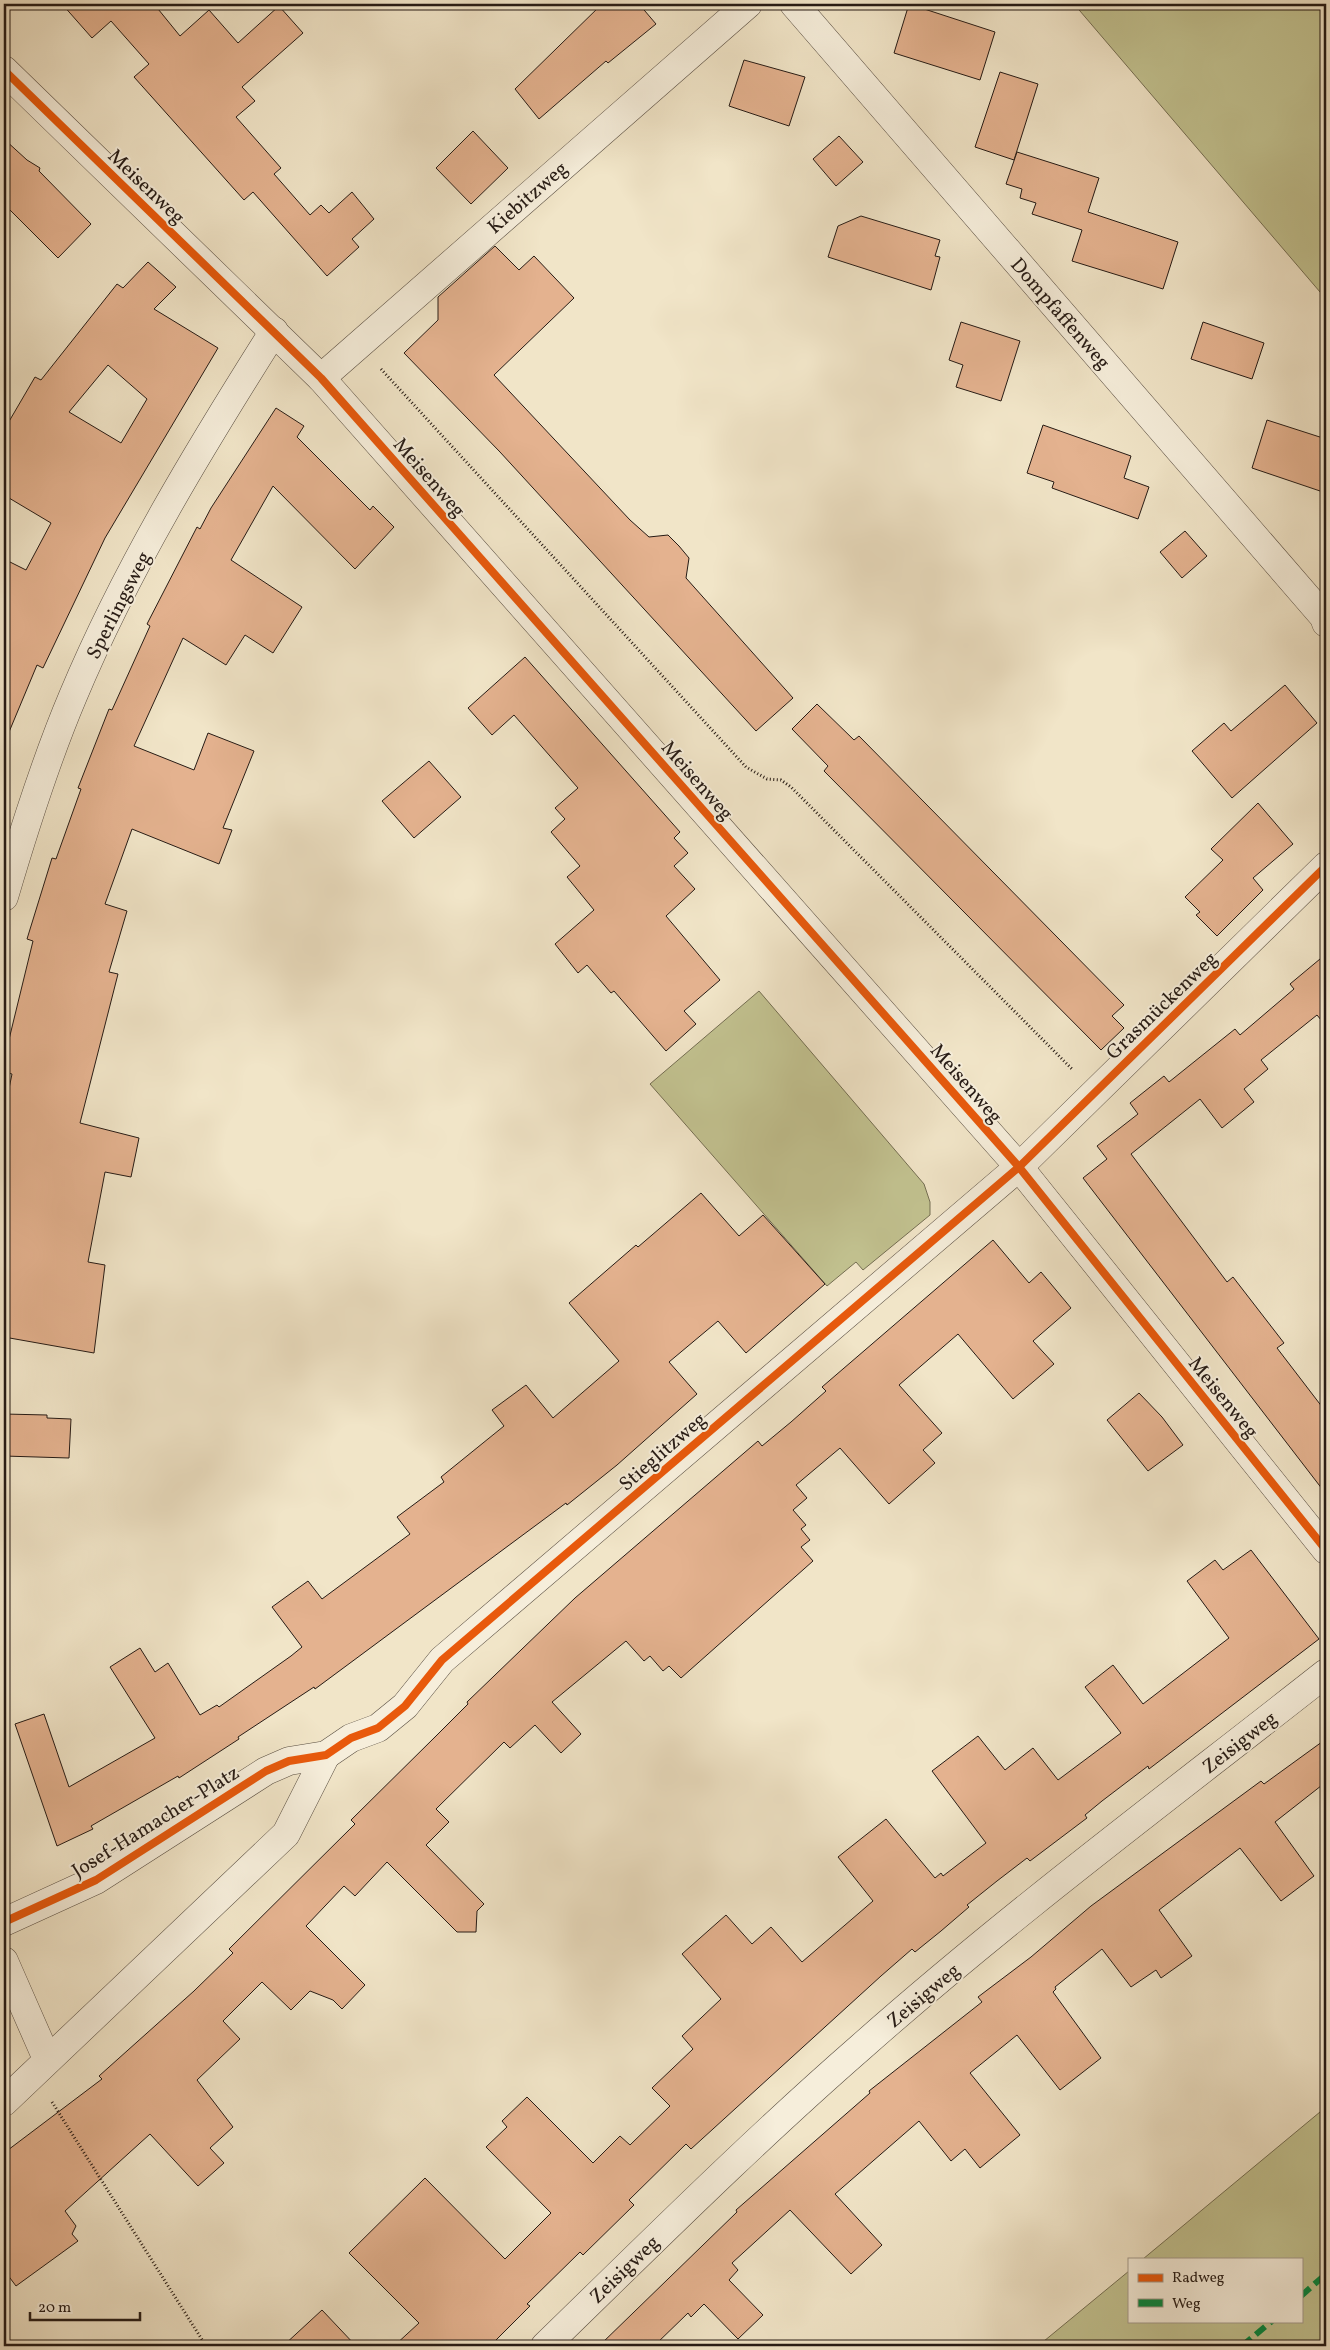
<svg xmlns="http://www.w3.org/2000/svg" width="1330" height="2350" viewBox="0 0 1330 2350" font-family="Vollkorn,serif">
<rect width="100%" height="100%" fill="#f1e5c8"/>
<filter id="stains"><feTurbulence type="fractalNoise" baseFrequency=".004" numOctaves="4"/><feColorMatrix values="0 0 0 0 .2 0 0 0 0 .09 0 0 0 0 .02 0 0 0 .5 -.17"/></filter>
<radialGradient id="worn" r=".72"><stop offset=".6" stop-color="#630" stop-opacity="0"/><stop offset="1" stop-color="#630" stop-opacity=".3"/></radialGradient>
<g fill="#c2c290" stroke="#746e52">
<path d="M 1074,4 L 1326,4 L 1326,299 Z"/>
<path d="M 759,991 L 924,1184 L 930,1202 L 930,1215 L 863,1270 L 856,1262 L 827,1286 L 650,1084 Z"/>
<path d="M 1326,2107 L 1326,2346 L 1038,2346 L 1129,2271 L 1129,2321 L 1301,2321 L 1301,2259 L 1143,2259 Z"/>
</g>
<g fill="#e4b28f" stroke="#261b15" fill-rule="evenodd">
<path d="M 62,4 L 154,4 L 180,36 L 209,10 L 238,43 L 279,6 L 303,33 L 242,87 L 255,101 L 236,117 L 281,168 L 274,174 L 310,215 L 321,205 L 329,213 L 352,192 L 374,219 L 352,239 L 359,247 L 327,276 L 253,192 L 244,200 L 134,77 L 149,64 L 111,21 L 92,38 Z"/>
<path d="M 602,4 L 639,4 L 656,24 L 608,63 L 606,61 L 539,119 L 515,89 Z"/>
<path d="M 909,4 L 995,32 L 980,80 L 894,53 Z"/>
<path d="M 744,60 L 805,77 L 789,126 L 729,106 Z"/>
<path d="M 1000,72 L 1038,84 L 1014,160 L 975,147 Z"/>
<path d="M 473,131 L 508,168 L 471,204 L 436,168 Z"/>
<path d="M 839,136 L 863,162 L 836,186 L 813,159 Z"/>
<path d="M 4,139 L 27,160 L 40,168 L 39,171 L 91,224 L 58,258 L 4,204 Z"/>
<path d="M 1017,152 L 1099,178 L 1088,212 L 1178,242 L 1163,289 L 1072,261 L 1082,230 L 1032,214 L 1036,203 L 1020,198 L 1022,189 L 1006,184 Z"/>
<path d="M 861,216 L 940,240 L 935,256 L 940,257 L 931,290 L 828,257 L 838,226 Z"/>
<path d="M 495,246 L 519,270 L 534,256 L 574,298 L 494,375 L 630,520 L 649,537 L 668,535 L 679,546 L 689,558 L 686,578 L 793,698 L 756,731 L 500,452 L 404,353 L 438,320 L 438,297 Z"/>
<path d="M 148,262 L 176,287 L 154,309 L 218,348 L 105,538 L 43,668 L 37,665 L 4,744 L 4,559 L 26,570 L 51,523 L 4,495 L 4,430 L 35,377 L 41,380 L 117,284 L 123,288 ZM 108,365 L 147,399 L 121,443 L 69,412 Z"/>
<path d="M 961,322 L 1020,341 L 1001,401 L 956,387 L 963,365 L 949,360 Z"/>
<path d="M 1203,322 L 1264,343 L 1252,379 L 1191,359 Z"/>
<path d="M 276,408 L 304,426 L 297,437 L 370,510 L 373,506 L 394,527 L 355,569 L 273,486 L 231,560 L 302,607 L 273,653 L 245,635 L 226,665 L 183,638 L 134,746 L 194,770 L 208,733 L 254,751 L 223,828 L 232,830 L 219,864 L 132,829 L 105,904 L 127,911 L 109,972 L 118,974 L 80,1123 L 139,1138 L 131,1177 L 105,1172 L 88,1262 L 105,1265 L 94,1353 L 4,1337 L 4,1113 L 12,1074 L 4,1072 L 4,1060 L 33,941 L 27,939 L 52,858 L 56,859 L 81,789 L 78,788 L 109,709 L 112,710 L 150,626 L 147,624 L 197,527 L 200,529 L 211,508 Z"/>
<path d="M 1267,420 L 1326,439 L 1326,493 L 1252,468 Z"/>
<path d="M 1043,425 L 1131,456 L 1124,478 L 1149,487 L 1138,519 L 1052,488 L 1054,482 L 1027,473 Z"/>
<path d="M 1185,531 L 1207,556 L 1182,578 L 1160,552 Z"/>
<path d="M 525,657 L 680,832 L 674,838 L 688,853 L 674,866 L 695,889 L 666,916 L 720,980 L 684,1011 L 696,1024 L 666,1051 L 614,991 L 611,993 L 587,965 L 578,973 L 555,944 L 594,910 L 567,877 L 580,866 L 551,832 L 565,819 L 555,808 L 578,788 L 514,715 L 492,735 L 468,708 Z"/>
<path d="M 1285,685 L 1317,723 L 1232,798 L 1192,751 L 1224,723 L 1231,731 Z"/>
<path d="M 817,704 L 854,740 L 859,736 L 1124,1005 L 1112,1016 L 1124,1028 L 1101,1050 L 824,771 L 828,766 L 792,729 Z"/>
<path d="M 429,761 L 461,797 L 414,838 L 382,801 Z"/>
<path d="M 1258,803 L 1293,844 L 1253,878 L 1263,890 L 1217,936 L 1196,915 L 1200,912 L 1185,897 L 1223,860 L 1211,849 Z"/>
<path d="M 1326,954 L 1326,1026 L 1317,1015 L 1261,1060 L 1268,1069 L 1244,1089 L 1254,1102 L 1222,1128 L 1200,1099 L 1131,1154 L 1227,1282 L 1233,1277 L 1284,1343 L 1277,1348 L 1326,1412 L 1326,1494 L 1083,1178 L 1107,1159 L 1097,1146 L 1138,1114 L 1130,1103 L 1164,1076 L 1169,1082 L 1235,1029 L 1240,1035 L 1294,989 L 1290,984 Z"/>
<path d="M 701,1193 L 739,1236 L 763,1215 L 825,1284 L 746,1353 L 718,1321 L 669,1362 L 697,1394 L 617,1465 L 567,1505 L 566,1503 L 315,1689 L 314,1687 L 238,1737 L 239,1739 L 179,1778 L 178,1776 L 91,1826 L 93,1829 L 57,1846 L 15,1724 L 44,1714 L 69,1787 L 155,1738 L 110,1667 L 140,1648 L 155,1672 L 168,1663 L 200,1715 L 217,1705 L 219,1707 L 291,1656 L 302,1647 L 272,1607 L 308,1581 L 322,1599 L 410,1534 L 397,1517 L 444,1482 L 441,1477 L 504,1426 L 492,1410 L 526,1385 L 553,1418 L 619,1361 L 569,1303 L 636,1245 L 638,1247 Z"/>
<path d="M 993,1240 L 1029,1283 L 1041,1272 L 1071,1308 L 1033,1341 L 1054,1364 L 1013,1399 L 958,1334 L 899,1385 L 942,1433 L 923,1450 L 935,1463 L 889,1504 L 840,1448 L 796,1485 L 807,1498 L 793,1510 L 806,1525 L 801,1529 L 810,1540 L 801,1547 L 813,1561 L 681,1678 L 669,1666 L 663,1671 L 650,1656 L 644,1661 L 626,1641 L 552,1702 L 581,1734 L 561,1753 L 535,1725 L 510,1748 L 504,1742 L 436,1809 L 449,1822 L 426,1845 L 484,1904 L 477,1911 L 476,1932 L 457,1932 L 387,1862 L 355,1896 L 344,1886 L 306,1926 L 365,1985 L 342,2009 L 333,2000 L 310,1991 L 291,2010 L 262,1982 L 223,2021 L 240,2039 L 197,2080 L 233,2127 L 210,2148 L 224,2163 L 198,2186 L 150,2134 L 65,2211 L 76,2226 L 72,2234 L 78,2241 L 16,2286 L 4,2270 L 4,2153 L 102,2079 L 99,2076 L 194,1991 L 233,1953 L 229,1949 L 355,1824 L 351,1820 L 436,1736 L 468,1704 L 467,1702 L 575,1598 L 758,1441 L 762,1446 L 791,1422 L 826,1391 L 822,1387 Z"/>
<path d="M 1139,1393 L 1162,1417 L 1183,1445 L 1148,1471 L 1107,1420 Z"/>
<path d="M 4,1414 L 47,1415 L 47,1418 L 71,1419 L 69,1458 L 4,1456 Z"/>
<path d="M 1251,1550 L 1319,1639 L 1149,1769 L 1148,1766 L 1102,1801 L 1085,1815 L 1087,1818 L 1030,1861 L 1027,1858 L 997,1881 L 967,1905 L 969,1907 L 941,1931 L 915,1952 L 912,1949 L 881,1976 L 691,2149 L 686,2144 L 629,2200 L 634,2205 L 583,2255 L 580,2252 L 527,2304 L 530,2306 L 490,2346 L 394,2346 L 419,2323 L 349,2253 L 425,2178 L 505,2259 L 551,2213 L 486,2147 L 507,2127 L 502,2121 L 527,2097 L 593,2163 L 620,2136 L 630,2145 L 670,2106 L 652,2088 L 693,2049 L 682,2036 L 721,1999 L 682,1954 L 726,1915 L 752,1944 L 771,1927 L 802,1962 L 873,1901 L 838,1857 L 886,1819 L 935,1878 L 941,1873 L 943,1876 L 986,1843 L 932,1771 L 978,1736 L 1005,1770 L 1033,1748 L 1058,1780 L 1121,1733 L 1085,1687 L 1113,1665 L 1143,1704 L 1229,1638 L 1187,1581 L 1215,1560 L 1223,1570 Z"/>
<path d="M 1326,1739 L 1326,1782 L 1275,1822 L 1314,1876 L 1281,1901 L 1240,1848 L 1159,1910 L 1192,1956 L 1161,1978 L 1156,1970 L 1131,1987 L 1102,1949 L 1055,1987 L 1056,1989 L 1053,1992 L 1101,2058 L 1060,2090 L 1017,2035 L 970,2073 L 1020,2135 L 980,2168 L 965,2149 L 951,2161 L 919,2121 L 835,2194 L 882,2245 L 851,2274 L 790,2210 L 732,2263 L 738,2270 L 729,2280 L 763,2315 L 738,2339 L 704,2304 L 691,2317 L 688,2313 L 654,2346 L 599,2346 L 737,2212 L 736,2210 L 870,2093 L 869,2091 L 982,2002 L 978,1997 L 1031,1957 L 1091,1906 L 1261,1781 L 1264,1784 Z"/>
<path d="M 322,2310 L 356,2346 L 283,2346 Z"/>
</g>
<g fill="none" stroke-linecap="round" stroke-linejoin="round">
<defs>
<g id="minor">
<path d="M 794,4 L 1324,617 L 1326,623"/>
<path d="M 4,70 L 321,378 L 1019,1167 L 1326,1550"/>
<path d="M 321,378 L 748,4"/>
<path d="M 4,897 C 24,829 45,762 73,696 C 126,569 200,448 274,331"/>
<path d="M 4,1922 L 96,1880 L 266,1771 L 289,1761 L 326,1755 L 351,1738 L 378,1728 L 405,1706 L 442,1660 L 1019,1167 L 1326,866"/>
<path d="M 4,1961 L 47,2059"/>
<path d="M 4,2102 L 286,1834 L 326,1755"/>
<path d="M 545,2346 C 649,2245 752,2142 861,2047 C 1010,1915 1170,1796 1326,1673"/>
</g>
</defs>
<use href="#minor" stroke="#594e42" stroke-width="29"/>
<g stroke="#261b15" stroke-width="3" stroke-dasharray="1 2.5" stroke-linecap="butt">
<path d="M 381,369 L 746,767 L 767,779 L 781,780 L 791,787 L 1072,1069"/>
<path d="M 52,2102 L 206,2346"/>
</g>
<use href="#minor" stroke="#f6eedb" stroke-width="28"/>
<g stroke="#00873e" stroke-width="6" stroke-dasharray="12 6" stroke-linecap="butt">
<path d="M 1301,2296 L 1326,2274"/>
<path d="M 1242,2346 L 1272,2321"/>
</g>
<defs>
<g id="cycleway">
<path d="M 4,70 L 321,378 L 1019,1167 L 1326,1550"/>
<path d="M 4,1922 L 96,1880 L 266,1771 L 289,1761 L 326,1755 L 351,1738 L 378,1728 L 405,1706 L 442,1660 L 1019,1167 L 1326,866"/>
</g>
</defs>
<use href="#cycleway" stroke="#f6eedb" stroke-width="11"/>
<use href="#cycleway" stroke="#e8590c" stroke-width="8"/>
</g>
<g text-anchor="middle" stroke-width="4" stroke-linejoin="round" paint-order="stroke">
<g font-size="20" fill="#261b15" stroke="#f6eedb">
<text transform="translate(147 186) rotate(44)" y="7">Meisenweg</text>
<text transform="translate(527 197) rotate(-41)" y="7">Kiebitzweg</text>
<text transform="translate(1061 313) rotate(49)" y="7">Dompfaffenweg</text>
<text transform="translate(430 477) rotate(49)" y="7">Meisenweg</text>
<text transform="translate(118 605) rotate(-63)" y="7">Sperlingsweg</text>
<text transform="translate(698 780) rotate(49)" y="7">Meisenweg</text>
<text transform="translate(1161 1005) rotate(-44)" y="7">Grasmückenweg</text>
<text transform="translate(967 1083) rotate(49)" y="7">Meisenweg</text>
<text transform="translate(1224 1397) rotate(51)" y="7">Meisenweg</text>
<text transform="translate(662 1451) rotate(-41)" y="7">Stieglitzweg</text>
<text transform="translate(1239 1742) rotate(-38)" y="7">Zeisigweg</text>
<text transform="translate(155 1821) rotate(-32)" y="7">Josef-Hamacher-Platz</text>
<text transform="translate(923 1995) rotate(-40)" y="7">Zeisigweg</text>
<text transform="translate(624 2269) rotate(-44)" y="7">Zeisigweg</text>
</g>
</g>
<rect width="1330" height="2350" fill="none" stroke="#f1e5c8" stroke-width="20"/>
<rect x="5" y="5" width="1320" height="2340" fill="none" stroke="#261b15" stroke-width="2.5"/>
<rect x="10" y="10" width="1310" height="2330" fill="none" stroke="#261b15"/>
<rect x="1128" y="2258" width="175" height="65" fill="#f6eedb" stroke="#a39a8c"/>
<rect x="1138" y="2274" width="25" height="8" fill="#e8590c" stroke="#a39a8c"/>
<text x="1172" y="2282" font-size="15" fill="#261b15">Radweg</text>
<rect x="1138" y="2299" width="25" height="8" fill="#00873e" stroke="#a39a8c"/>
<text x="1172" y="2308" font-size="15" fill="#261b15">Weg</text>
<path d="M30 2312v8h110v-8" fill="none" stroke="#261b15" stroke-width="2.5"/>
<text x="38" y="2312" font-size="15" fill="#261b15" stroke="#f6eedb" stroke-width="4" paint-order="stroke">20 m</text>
<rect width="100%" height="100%" filter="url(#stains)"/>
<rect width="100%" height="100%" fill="url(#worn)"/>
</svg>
